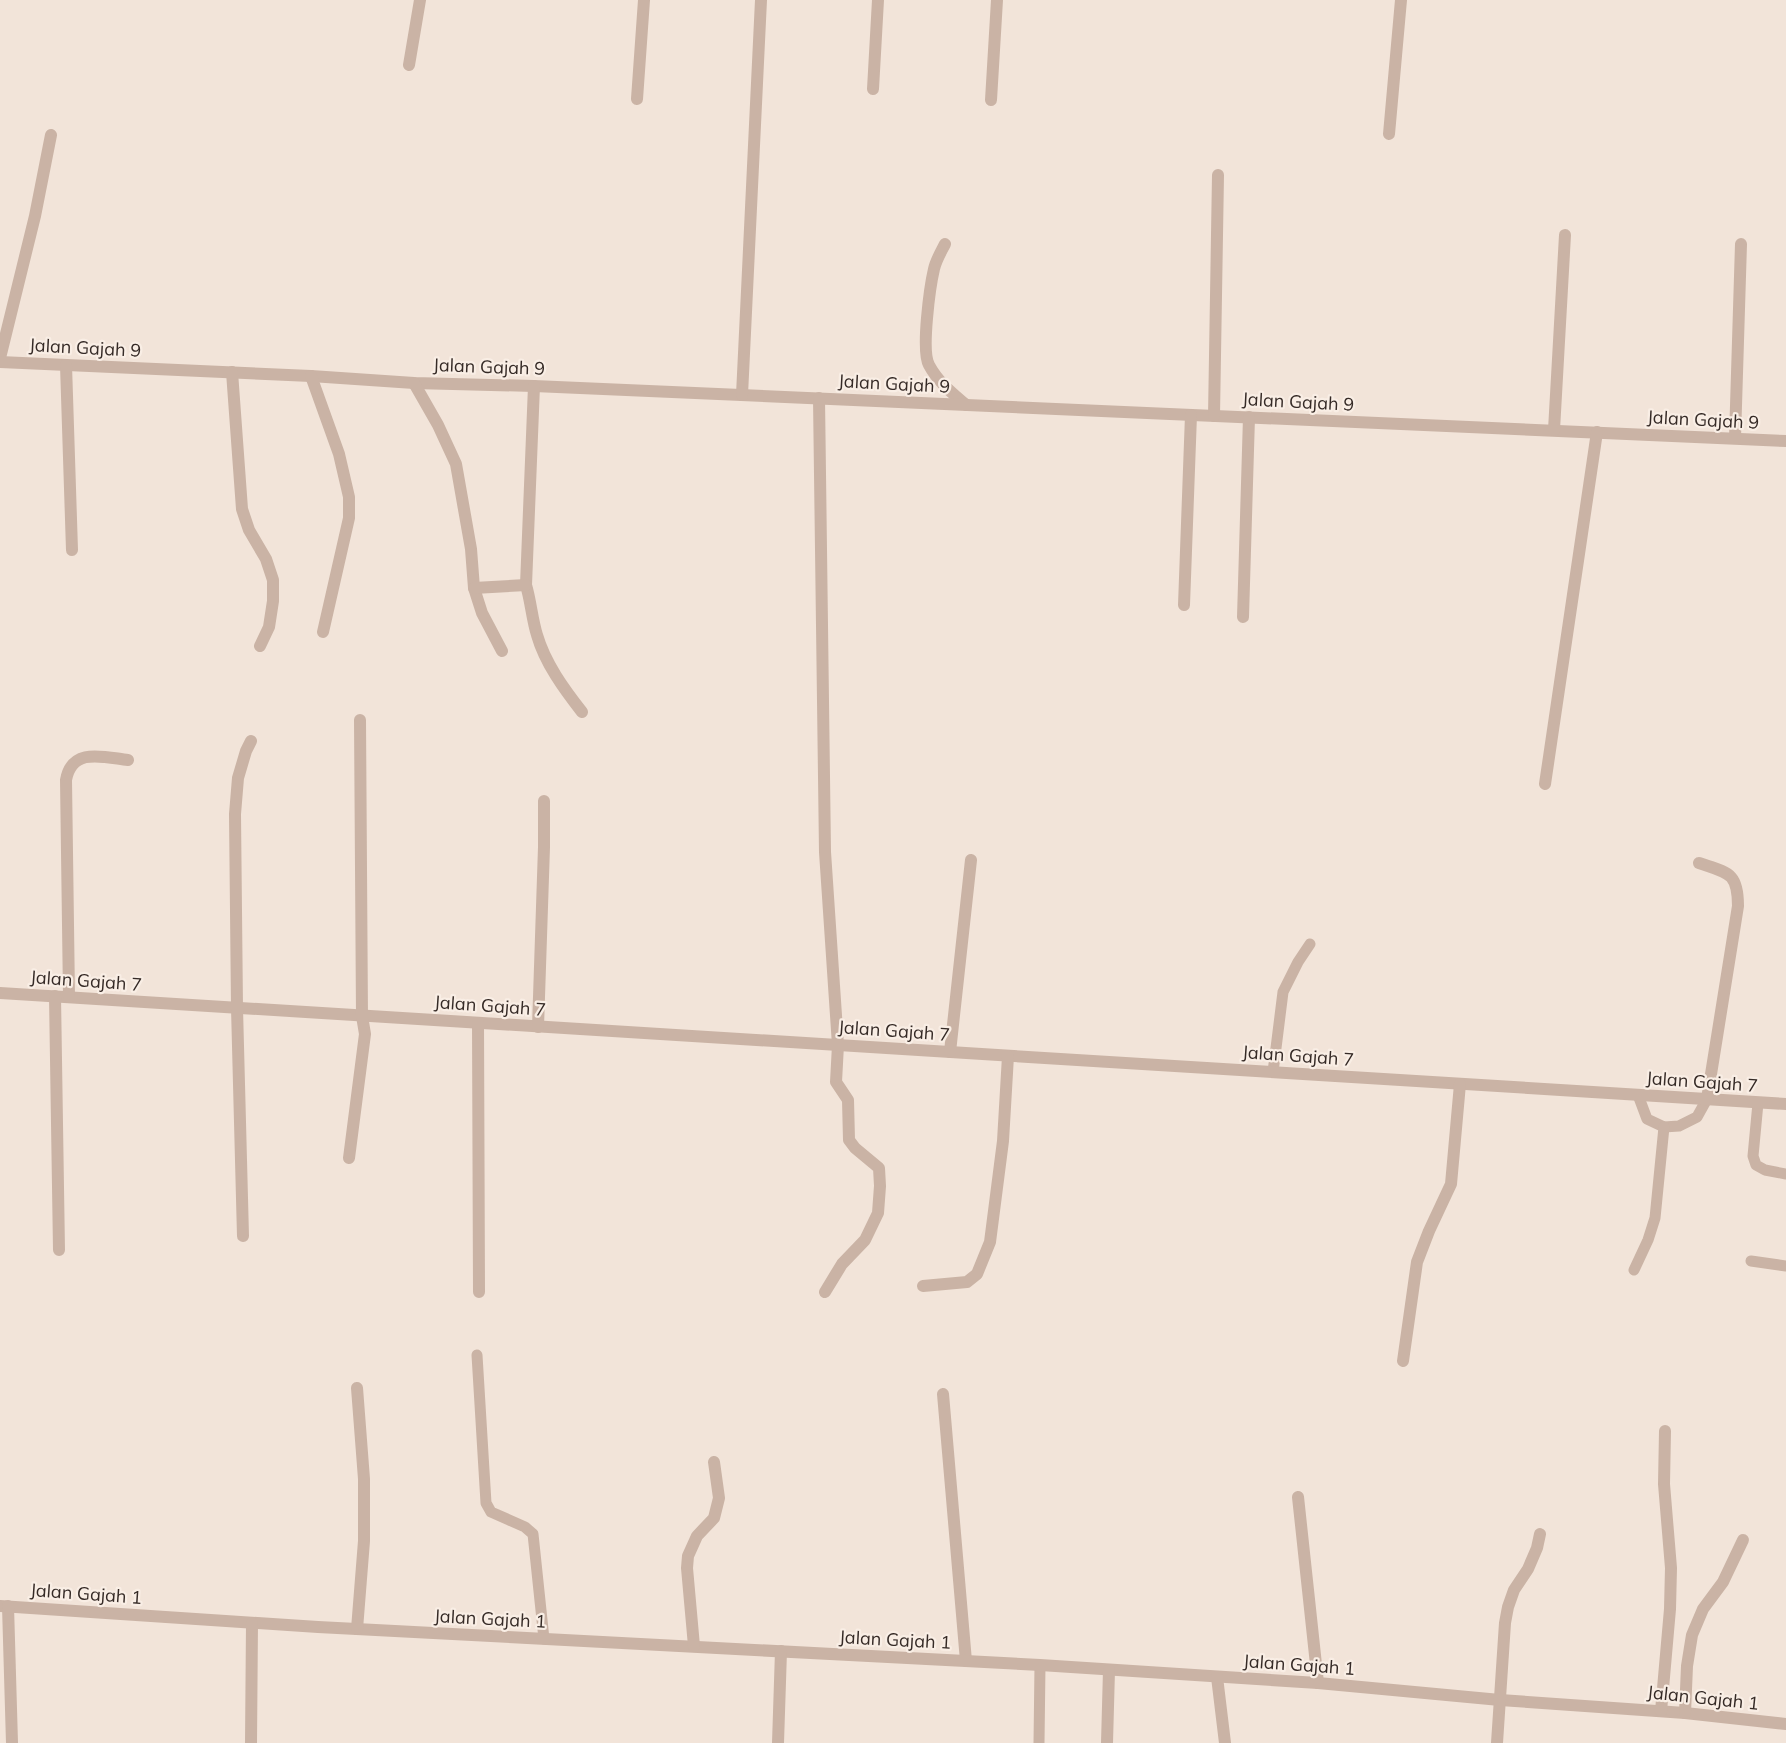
<svg xmlns="http://www.w3.org/2000/svg" width="1786" height="1743" viewBox="0 0 1786 1743" font-family="Mulish,sans-serif">
<rect width="100%" height="100%" fill="#f2e4d9"/>
<g fill="none" stroke-linecap="round" stroke-linejoin="round">
<g stroke="#cab3a5" stroke-width="11">
<path d="M 1273,1072 L 1283,992 L 1298,962 L 1310,944"/>
<path d="M 1638,1095 L 1647,1119 L 1664,1127 L 1679,1126 L 1697,1117 L 1707,1099"/>
<path d="M 1758,1103 L 1753,1156 L 1756,1165 L 1765,1170 L 1786,1174"/>
<path d="M 1751,1261 L 1786,1266"/>
<path d="M 1634,1270 L 1648,1240 L 1655,1218 L 1664,1127"/>
<path d="M 477,1355 L 486,1503 L 491,1512 L 525,1527 L 533,1534 L 544,1639"/>
<path d="M 1039,1743 L 1040,1665"/>
</g>
<g stroke="#cab3a5" stroke-width="12">
<path d="M 409,65 L 420,0"/>
<path d="M 873,89 L 878,0"/>
<path d="M 637,99 L 644,0"/>
<path d="M 991,100 L 997,0"/>
<path d="M 1389,134 L 1401,0"/>
<path d="M 945,244 C 941,252 936,260 934,269 C 930,286 921,351 929,365 C 938,382 952,393 966,405"/>
<path d="M 0,358 L 35,216 L 51,135"/>
<path d="M 0,362 L 311,376 L 414,383 L 534,386 L 1786,441"/>
<path d="M 66,365 L 72,550"/>
<path d="M 232,372 L 242,509 L 249,530 L 266,559 L 273,580 L 273,601 L 269,627 L 260,646"/>
<path d="M 311,376 L 339,454 L 349,497 L 349,518 L 323,632"/>
<path d="M 414,383 L 438,425 L 456,464 L 471,549 L 474,588 L 482,613 L 502,651"/>
<path d="M 534,386 L 526,585 C 531,602 532,619 537,635 C 545,663 564,689 582,712"/>
<path d="M 742,395 L 761,0"/>
<path d="M 819,398 L 825,852 L 838,1045 L 836,1082 L 848,1100 L 849,1140 L 855,1148 L 879,1168 L 880,1186 L 878,1213 L 865,1240 L 842,1264 L 825,1292"/>
<path d="M 1214,416 L 1218,175"/>
<path d="M 1554,430 L 1565,235"/>
<path d="M 1735,438 L 1741,244"/>
<path d="M 474,588 L 526,585"/>
<path d="M 1184,605 L 1191,415"/>
<path d="M 1243,617 L 1249,417"/>
<path d="M 1545,784 L 1597,432"/>
<path d="M 1699,863 C 1728,873 1738,872 1738,906 L 1707,1099"/>
<path d="M 0,993 L 1786,1104"/>
<path d="M 55,996 L 59,1250"/>
<path d="M 69,997 L 66,780 C 72,747 103,757 128,760"/>
<path d="M 478,1023 L 479,1292"/>
<path d="M 538,1027 L 544,847 L 544,801"/>
<path d="M 950,1052 L 971,860"/>
<path d="M 349,1158 L 365,1034 L 362,1016 L 360,720"/>
<path d="M 243,1236 L 237,1008 L 235,814 L 238,778 L 246,751 L 251,741"/>
<path d="M 923,1286 L 967,1282 L 977,1274 L 990,1242 L 1003,1141 L 1008,1056"/>
<path d="M 1403,1361 L 1417,1262 L 1429,1231 L 1451,1184 L 1460,1084"/>
<path d="M 943,1394 L 966,1661"/>
<path d="M 1298,1497 L 1318,1683"/>
<path d="M 0,1606 L 318,1627 L 1040,1665 L 1318,1683 L 1500,1700 L 1685,1713 L 1786,1724"/>
<path d="M 8,1606 L 12,1743"/>
<path d="M 357,1629 L 364,1541 L 364,1479 L 357,1388"/>
<path d="M 694,1646 L 687,1568 L 688,1556 L 697,1536 L 714,1518 L 719,1498 L 714,1462"/>
<path d="M 1217,1677 L 1225,1743"/>
<path d="M 1661,1711 L 1670,1609 L 1671,1568 L 1664,1484 L 1665,1431"/>
<path d="M 1685,1713 L 1687,1666 L 1692,1635 L 1703,1609 L 1723,1582 L 1743,1540"/>
<path d="M 251,1743 L 252,1623"/>
<path d="M 778,1743 L 781,1651"/>
<path d="M 1107,1743 L 1109,1670"/>
<path d="M 1497,1743 L 1505,1623 L 1508,1607 L 1514,1590 L 1528,1569 L 1537,1548 L 1540,1534"/>
</g>
</g>
<g text-anchor="middle" stroke-width="4.5" stroke-linejoin="round" paint-order="stroke">
<g font-size="18" fill="#352a26" stroke="#f9eee5">
<text transform="translate(85 348) rotate(3)" y="6">Jalan Gajah 9</text>
<text transform="translate(489 367) rotate(2)" y="6">Jalan Gajah 9</text>
<text transform="translate(894 384) rotate(3)" y="6">Jalan Gajah 9</text>
<text transform="translate(1298 402) rotate(3)" y="6">Jalan Gajah 9</text>
<text transform="translate(1703 420) rotate(3)" y="6">Jalan Gajah 9</text>
<text transform="translate(86 981) rotate(4)" y="6">Jalan Gajah 7</text>
<text transform="translate(490 1006) rotate(4)" y="6">Jalan Gajah 7</text>
<text transform="translate(894 1031) rotate(4)" y="6">Jalan Gajah 7</text>
<text transform="translate(1298 1056) rotate(4)" y="6">Jalan Gajah 7</text>
<text transform="translate(1702 1082) rotate(4)" y="6">Jalan Gajah 7</text>
<text transform="translate(86 1594) rotate(4)" y="6">Jalan Gajah 1</text>
<text transform="translate(490 1619) rotate(3)" y="6">Jalan Gajah 1</text>
<text transform="translate(895 1640) rotate(3)" y="6">Jalan Gajah 1</text>
<text transform="translate(1299 1665) rotate(4)" y="6">Jalan Gajah 1</text>
<text transform="translate(1703 1698) rotate(6)" y="6">Jalan Gajah 1</text>
</g>
</g>
</svg>
